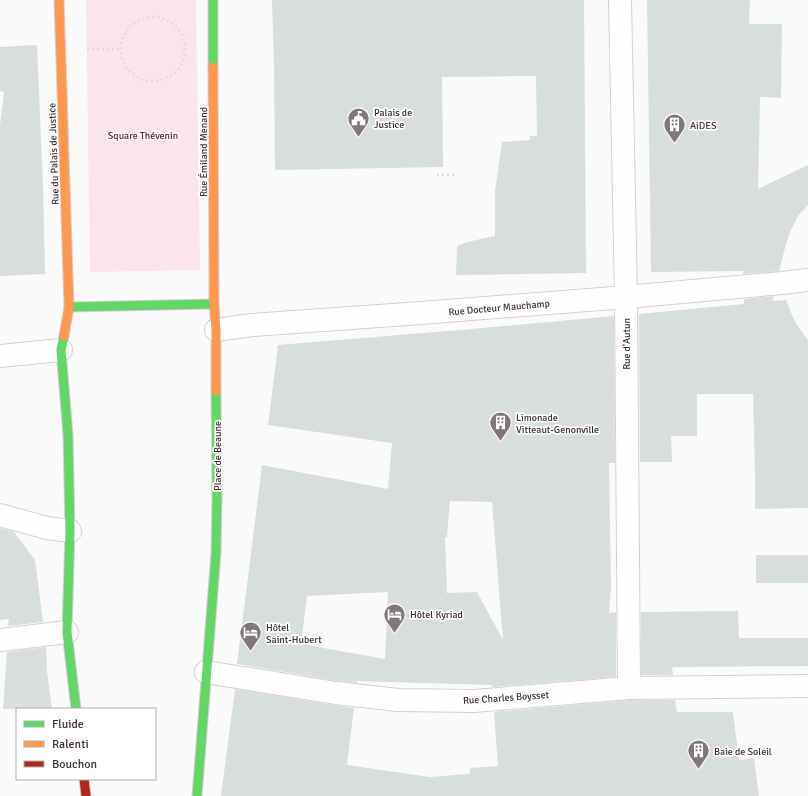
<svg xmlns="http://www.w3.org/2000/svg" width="808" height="796" viewBox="0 0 808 796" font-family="Signika,sans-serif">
<rect width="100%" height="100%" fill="#fafafa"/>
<path fill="#f9e5ea" d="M 86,0 L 196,0 L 200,270 L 90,272 Z"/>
<g fill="#d8deda" fill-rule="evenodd">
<path d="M 272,0 L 584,0 L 586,273 L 456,275 L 457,246 L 467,242 L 495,236 L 495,191 L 502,142 L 530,140 L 530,136 L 537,136 L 536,76 L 442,77 L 443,167 L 275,170 L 274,66 Z"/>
<path d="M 647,0 L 750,0 L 749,24 L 782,24 L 781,98 L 760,97 L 758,189 L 808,165 L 808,205 L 798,216 L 790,232 L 785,248 L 779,271 L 743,274 L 743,271 L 651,272 Z"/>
<path d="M 37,45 L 43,185 L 45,274 L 0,276 L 0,125 L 4,92 L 0,91 L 0,47 Z"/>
<path d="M 774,296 L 773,301 L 786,300 L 791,313 L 797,325 L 808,340 L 808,508 L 755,509 L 755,474 L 753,394 L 697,394 L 697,436 L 671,436 L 672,462 L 640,462 L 639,314 L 744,304 L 744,299 Z"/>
<path d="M 614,316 L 615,463 L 609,463 L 611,588 L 609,613 L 616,612 L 616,677 L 492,687 L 492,685 L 357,681 L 357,683 L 338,681 L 237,664 L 262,465 L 388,489 L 392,443 L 268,425 L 278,345 L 460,330 ZM 450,501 L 492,502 L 503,640 L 477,592 L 447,593 L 445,537 L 447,537 ZM 388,592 L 385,659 L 301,644 L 307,596 Z"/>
<path d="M 0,528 L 14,532 L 35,560 L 43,622 L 8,626 L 9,619 L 0,620 Z"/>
<rect x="756" y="555" width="52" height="28"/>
<path d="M 738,611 L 739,638 L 808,638 L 808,666 L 672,667 L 673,675 L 641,675 L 641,612 Z"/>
<path d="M 46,647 L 47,672 L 52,709 L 3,709 L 7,652 Z"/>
<path d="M 235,689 L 334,705 L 354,708 L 347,765 L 430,777 L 470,774 L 470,768 L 498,766 L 494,712 L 630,700 L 675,700 L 677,712 L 733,712 L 739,760 L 754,758 L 759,796 L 221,796 Z"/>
</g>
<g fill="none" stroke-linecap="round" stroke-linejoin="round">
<defs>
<g id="street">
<path d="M 620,0 L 626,297 L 629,688"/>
<path d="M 216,330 L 252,325 L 421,313 L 626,297 L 782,283 L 808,280"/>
<path d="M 0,356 L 61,350"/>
<path d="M 0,515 L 47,528 L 70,531"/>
<path d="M 0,640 L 67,632"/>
<path d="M 206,672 L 336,693 L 398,700 L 474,701 L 629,688 L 808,686"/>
</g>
<g id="fast">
<path d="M 213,0 L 213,67"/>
<path d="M 69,307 L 214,304"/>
<path d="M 64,336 L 61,350 L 68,435 L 70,531 L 67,632 L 76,709"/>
<path d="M 197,796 L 216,553 L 217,498 L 216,391"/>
</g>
<g id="slow">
<path d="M 59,0 L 69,307 L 64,336"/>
<path d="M 213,67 L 214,304 L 216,330 L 216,391"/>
</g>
<path id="jam" d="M 84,779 L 86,796"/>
</defs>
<use href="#street" stroke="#d6cfd1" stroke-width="24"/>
<use href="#fast" stroke="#d6cfd1" stroke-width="11"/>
<use href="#slow" stroke="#d6cfd1" stroke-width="11"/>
<use href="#jam" stroke="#d6cfd1" stroke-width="11"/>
<g stroke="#dddcdc" stroke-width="2.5" stroke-dasharray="2 3" stroke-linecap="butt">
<circle cx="153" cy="49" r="32"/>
<path d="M 87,49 L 121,49"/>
<path d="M 437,175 L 455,175"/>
</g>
<use href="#street" stroke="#fefefe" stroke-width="22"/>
<use href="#fast" stroke="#63d668" stroke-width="9"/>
<use href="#slow" stroke="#ff974d" stroke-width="9"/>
<use href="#jam" stroke="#b3261e" stroke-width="9"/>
</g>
<defs>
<symbol id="civic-pin" viewBox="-11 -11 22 30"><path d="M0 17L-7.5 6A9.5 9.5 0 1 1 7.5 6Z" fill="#817779" stroke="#fff"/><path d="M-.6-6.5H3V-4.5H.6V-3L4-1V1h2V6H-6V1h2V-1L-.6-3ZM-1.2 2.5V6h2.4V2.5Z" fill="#fff"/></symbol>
<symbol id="building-pin" viewBox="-11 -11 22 30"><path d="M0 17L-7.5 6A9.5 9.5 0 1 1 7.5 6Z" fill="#817779" stroke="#fff"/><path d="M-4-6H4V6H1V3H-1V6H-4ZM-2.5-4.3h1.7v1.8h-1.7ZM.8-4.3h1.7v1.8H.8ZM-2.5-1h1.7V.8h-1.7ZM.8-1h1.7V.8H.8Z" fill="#fff"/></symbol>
<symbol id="hotel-pin" viewBox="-11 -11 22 30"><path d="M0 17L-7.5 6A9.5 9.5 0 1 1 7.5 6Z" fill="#817779" stroke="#fff"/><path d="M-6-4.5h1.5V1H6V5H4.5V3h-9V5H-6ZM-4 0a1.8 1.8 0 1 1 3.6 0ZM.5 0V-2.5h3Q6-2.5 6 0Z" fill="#fff"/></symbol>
</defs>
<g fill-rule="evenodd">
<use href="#civic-pin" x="346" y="106" width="25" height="34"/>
<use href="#building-pin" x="662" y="112" width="25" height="34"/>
<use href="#building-pin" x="488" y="410" width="25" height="34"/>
<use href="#hotel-pin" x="382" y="602" width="25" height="34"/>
<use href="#hotel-pin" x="238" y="620" width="25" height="34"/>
<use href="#building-pin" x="686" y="738" width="25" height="34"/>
</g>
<g text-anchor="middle" stroke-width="3.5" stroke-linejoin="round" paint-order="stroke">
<g font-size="10" fill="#403134" stroke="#fff" text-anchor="start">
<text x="374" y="116">Palais de<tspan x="374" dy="12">Justice</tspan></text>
<text x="690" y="129">AiDES</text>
<text x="516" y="421">Limonade<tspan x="516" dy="12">Vitteaut-Genonville</tspan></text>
<text x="410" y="618">Hôtel Kyriad</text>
<text x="266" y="631">Hôtel<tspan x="266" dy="12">Saint-Hubert</tspan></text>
<text x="714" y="755">Baie de Soleil</text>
</g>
<g font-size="10" fill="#622035" stroke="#fff">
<text x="143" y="139">Square Thévenin</text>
</g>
<g font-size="10" fill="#403134" stroke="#fff">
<text transform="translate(203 152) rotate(-90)" y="4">Rue Émiland Menand</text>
<text transform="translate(53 154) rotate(-92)" y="4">Rue du Palais de Justice</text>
<text transform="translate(499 307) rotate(-5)" y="4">Rue Docteur Mauchamp</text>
<text transform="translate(626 344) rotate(-90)" y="4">Rue d'Autun</text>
<text transform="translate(217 456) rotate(-90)" y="4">Place de Beaune</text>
<text transform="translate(506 697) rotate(-4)" y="4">Rue Charles Boysset</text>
</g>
</g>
<rect x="16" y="708" width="140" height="72" fill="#ffffff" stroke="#b3adae"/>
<rect x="24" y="721" width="20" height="6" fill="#63d668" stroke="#b3adae"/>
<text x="52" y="728" font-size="12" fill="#403134">Fluide</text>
<rect x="24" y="741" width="20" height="6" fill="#ff974d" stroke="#b3adae"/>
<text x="52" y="748" font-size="12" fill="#403134">Ralenti</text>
<rect x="24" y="761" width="20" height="6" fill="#b3261e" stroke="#b3adae"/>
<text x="52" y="768" font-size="12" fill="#403134">Bouchon</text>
</svg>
